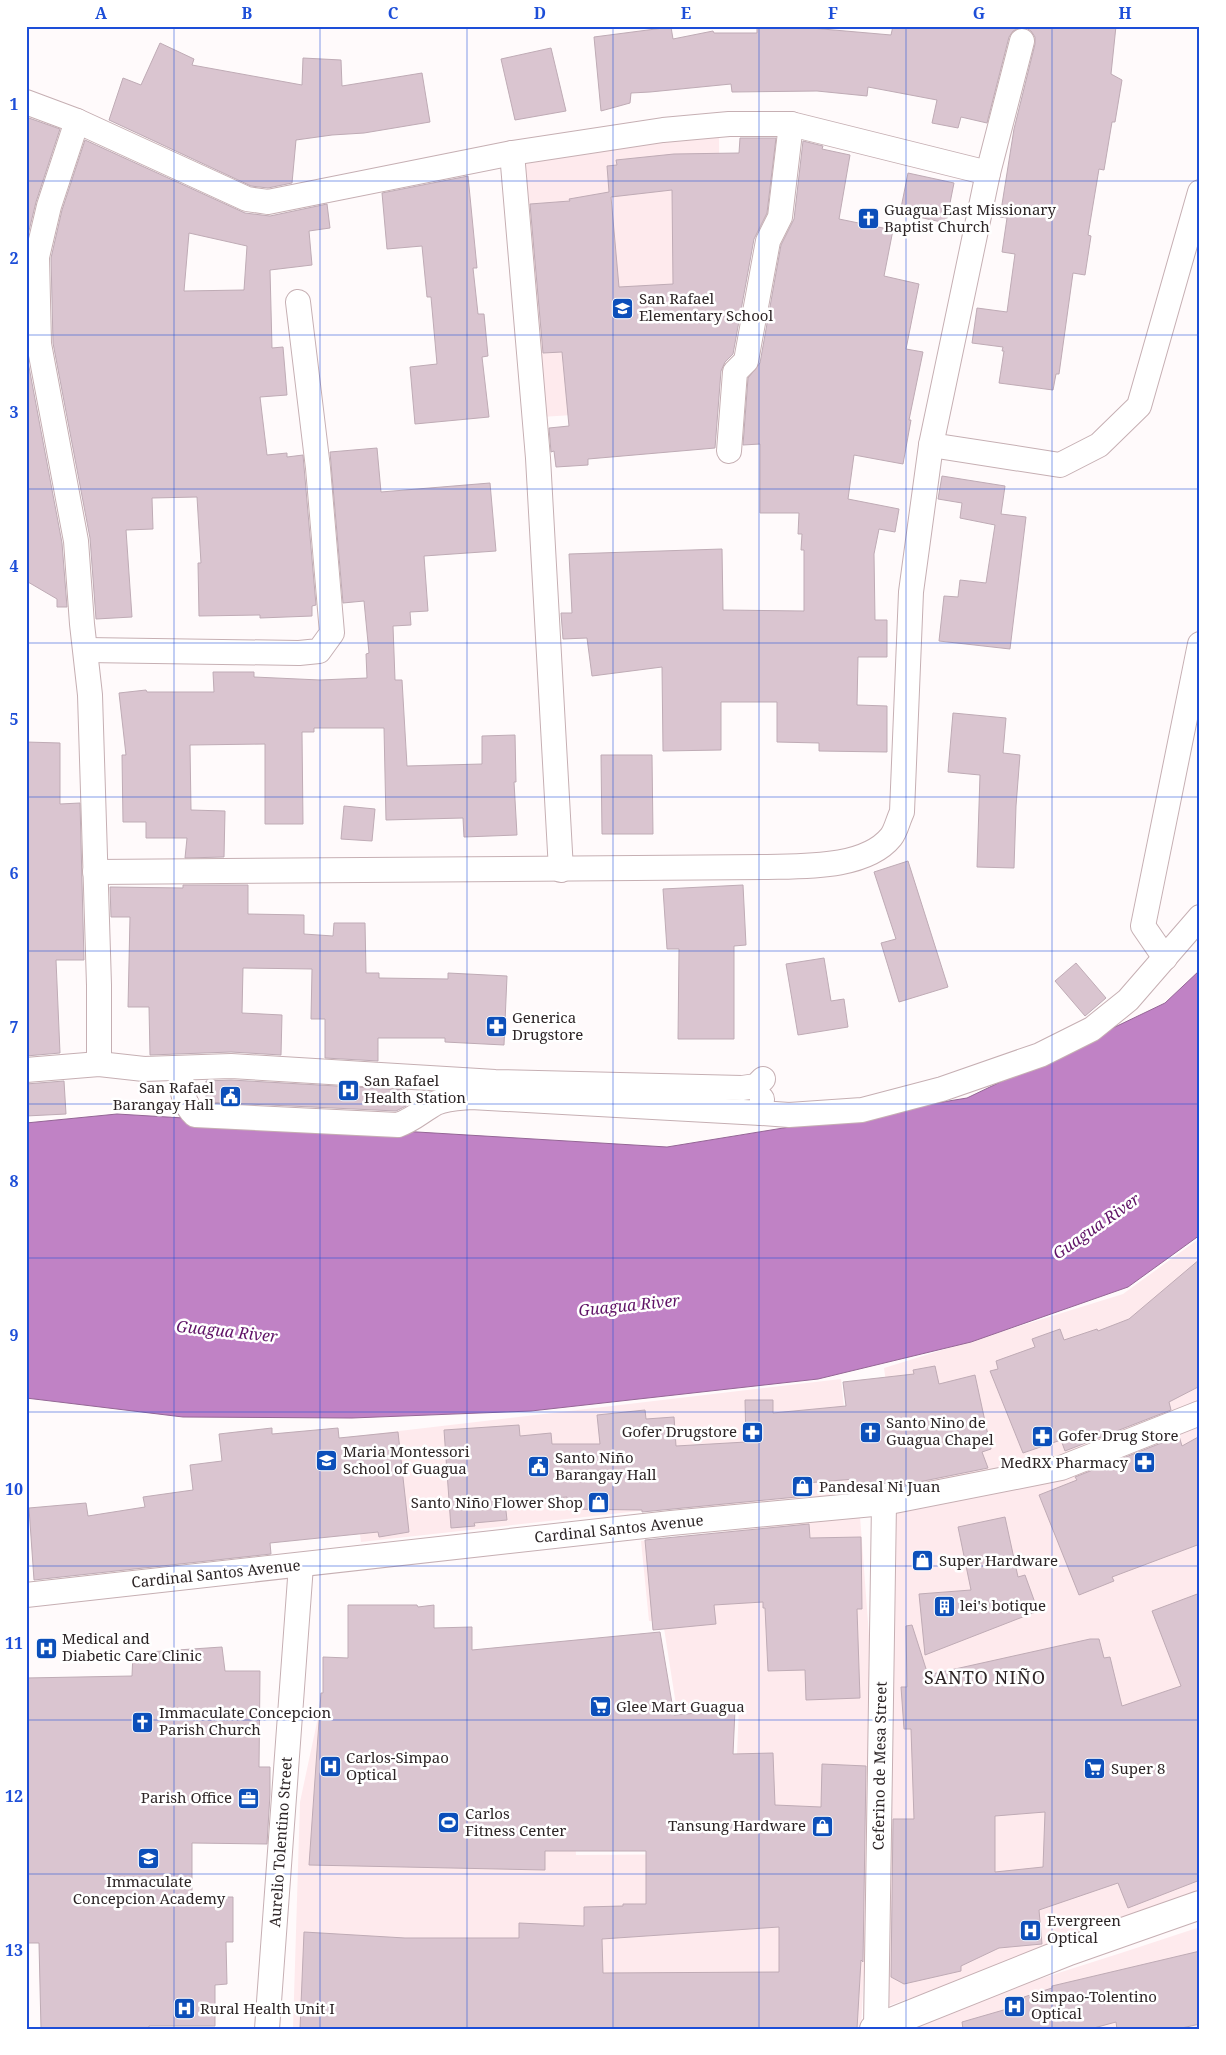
<svg xmlns="http://www.w3.org/2000/svg" width="1226" height="2055" viewBox="0 0 1226 2055" font-family="'Noto Serif',serif">
<rect width="100%" height="100%" fill="#fffafb"/>
<g fill="#feeaed">
<path d="M 719,134 L 720,262 L 684,408 L 541,417 L 519,161 Z"/>
<path d="M 1200,1238 L 1200,1402 L 1035,1472 L 902,1497 L 884,1368 L 1123,1294 Z"/>
<path d="M 841,1379 L 854,1500 L 648,1510 L 361,1542 L 348,1437 Z"/>
<path d="M 1200,1427 L 1200,1897 L 882,2008 L 889,1509 L 1034,1478 Z"/>
<path d="M 860,1516 L 872,1675 L 871,1841 L 861,2029 L 293,2029 L 300,1802 L 323,1694 L 573,1795 L 576,1855 L 733,1854 L 739,1706 L 677,1711 L 663,1622 L 649,1621 L 641,1541 Z"/>
<path d="M 1200,1927 L 1200,2029 L 883,2029 L 1121,1953 Z"/>
</g>
<path fill="#c082c5" stroke="#946695" d="M 1200,970 L 1200,1235 L 1128,1287 L 971,1342 L 818,1379 L 531,1411 L 352,1418 L 183,1417 L 26,1398 L 26,1123 L 117,1114 L 667,1147 L 967,1098 L 1165,1003 Z"/>
<g fill="#dac5d0" stroke="#bfabb5" fill-rule="evenodd">
<path d="M 893,26 L 1116,26 L 1111,74 L 1122,80 L 1115,122 L 1112,122 L 1104,170 L 1099,169 L 1088,235 L 1091,236 L 1085,275 L 1073,273 L 1059,374 L 1056,374 L 1053,390 L 999,383 L 1004,351 L 1002,351 L 1003,347 L 972,343 L 977,308 L 1007,312 L 1015,254 L 1002,252 L 1007,218 L 1000,217 L 1014,129 L 1035,44 L 1035,37 L 1031,31 L 1026,28 L 1019,28 L 1013,31 L 1009,37 L 987,123 L 961,117 L 958,128 L 932,123 L 937,100 L 868,87 L 867,96 L 817,91 L 732,92 L 731,84 L 650,92 L 631,93 L 630,103 L 601,111 L 594,37 L 671,27 L 673,39 L 713,31 L 714,33 L 757,33 L 757,28 L 811,28 L 891,35 Z"/>
<path d="M 160,43 L 194,59 L 192,65 L 302,85 L 303,58 L 341,60 L 342,86 L 422,73 L 430,122 L 364,133 L 332,135 L 296,140 L 292,183 L 268,188 L 251,186 L 109,120 L 123,78 L 141,85 Z"/>
<path d="M 551,48 L 566,111 L 515,120 L 501,59 Z"/>
<path d="M 26,117 L 60,129 L 36,202 L 26,243 Z"/>
<path d="M 740,138 L 776,138 L 767,213 L 754,239 L 733,354 L 725,362 L 721,371 L 715,448 L 588,459 L 588,465 L 556,467 L 554,451 L 551,452 L 549,428 L 569,426 L 562,352 L 543,353 L 530,204 L 570,201 L 569,199 L 609,192 L 607,166 L 617,165 L 616,160 L 674,154 L 739,153 ZM 672,190 L 673,284 L 619,287 L 611,197 Z"/>
<path d="M 85,140 L 245,213 L 270,216 L 327,204 L 330,228 L 309,231 L 312,265 L 270,270 L 272,348 L 283,347 L 287,395 L 260,397 L 267,455 L 287,453 L 287,457 L 303,455 L 316,605 L 312,606 L 312,616 L 260,618 L 260,615 L 199,616 L 198,563 L 201,563 L 197,497 L 152,498 L 153,529 L 126,530 L 132,617 L 96,619 L 90,538 L 53,343 L 51,258 L 62,210 ZM 189,233 L 247,246 L 244,290 L 184,291 Z"/>
<path d="M 803,141 L 823,146 L 822,149 L 850,155 L 839,219 L 893,230 L 884,276 L 919,284 L 906,349 L 923,352 L 909,420 L 911,420 L 903,464 L 854,455 L 848,499 L 899,509 L 895,532 L 879,529 L 874,554 L 875,620 L 887,620 L 887,657 L 858,657 L 857,705 L 887,706 L 887,752 L 819,751 L 819,743 L 777,742 L 777,702 L 721,702 L 721,750 L 663,751 L 662,667 L 592,676 L 587,638 L 563,639 L 561,613 L 572,613 L 569,554 L 722,549 L 723,610 L 804,611 L 804,550 L 801,550 L 802,534 L 798,534 L 799,513 L 760,513 L 760,444 L 743,445 L 748,378 L 760,363 L 781,245 L 794,219 Z"/>
<path d="M 908,173 L 954,183 L 946,223 L 900,213 Z"/>
<path d="M 468,176 L 477,268 L 473,268 L 478,314 L 484,314 L 488,356 L 482,357 L 489,417 L 415,424 L 410,367 L 437,364 L 431,297 L 427,297 L 422,246 L 387,249 L 382,193 Z"/>
<path d="M 26,351 L 62,543 L 67,607 L 57,607 L 57,599 L 28,582 Z"/>
<path d="M 377,448 L 381,492 L 490,483 L 496,551 L 424,556 L 428,611 L 410,612 L 411,625 L 393,626 L 395,680 L 402,680 L 407,766 L 482,764 L 482,736 L 515,735 L 516,782 L 514,782 L 517,835 L 464,837 L 463,818 L 386,820 L 384,728 L 314,728 L 314,732 L 302,732 L 303,824 L 265,824 L 265,744 L 190,745 L 191,810 L 225,811 L 224,857 L 185,858 L 187,838 L 146,838 L 146,822 L 123,822 L 122,755 L 126,755 L 119,693 L 146,690 L 147,692 L 214,692 L 213,672 L 254,672 L 254,677 L 320,680 L 367,678 L 366,654 L 369,653 L 364,601 L 343,603 L 330,452 Z"/>
<path d="M 942,476 L 1005,486 L 1001,514 L 1026,517 L 1010,649 L 939,641 L 944,596 L 958,597 L 960,580 L 986,583 L 995,525 L 960,518 L 962,503 L 938,499 Z"/>
<path d="M 953,713 L 1006,718 L 1003,753 L 1020,755 L 1016,806 L 1014,868 L 977,867 L 980,775 L 948,772 Z"/>
<path d="M 26,742 L 60,743 L 60,804 L 80,803 L 84,960 L 56,960 L 60,1053 L 26,1056 Z"/>
<path d="M 601,755 L 652,755 L 653,834 L 602,834 Z"/>
<path d="M 344,806 L 375,809 L 372,841 L 341,839 Z"/>
<path d="M 908,861 L 948,987 L 899,1002 L 881,943 L 896,939 L 874,872 Z"/>
<path d="M 183,885 L 248,885 L 248,914 L 304,915 L 304,934 L 333,936 L 334,923 L 365,923 L 366,973 L 379,973 L 379,978 L 448,979 L 448,973 L 507,976 L 504,1045 L 445,1042 L 445,1038 L 378,1038 L 378,1061 L 325,1058 L 325,1019 L 311,1019 L 312,969 L 243,968 L 242,1013 L 282,1015 L 281,1055 L 231,1052 L 150,1055 L 149,1007 L 128,1007 L 130,917 L 111,917 L 110,887 L 183,888 Z"/>
<path d="M 743,885 L 746,945 L 734,946 L 734,1039 L 678,1039 L 679,949 L 667,949 L 663,889 Z"/>
<path d="M 824,958 L 831,1001 L 844,999 L 848,1027 L 798,1035 L 786,964 Z"/>
<path d="M 1076,963 L 1106,998 L 1085,1016 L 1055,981 Z"/>
<path d="M 231,1080 L 407,1090 L 406,1106 L 396,1111 L 206,1102 L 206,1081 Z"/>
<path d="M 64,1081 L 66,1114 L 26,1116 L 26,1084 Z"/>
<path d="M 1200,1259 L 1200,1386 L 1169,1402 L 1171,1410 L 1065,1451 L 1061,1440 L 1023,1453 L 990,1371 L 998,1369 L 996,1361 L 1035,1347 L 1032,1339 L 1060,1329 L 1064,1340 L 1097,1329 L 1098,1331 L 1129,1319 Z"/>
<path d="M 935,1366 L 939,1384 L 975,1375 L 991,1449 L 982,1452 L 988,1468 L 904,1485 L 904,1481 L 856,1487 L 855,1479 L 806,1483 L 807,1496 L 642,1512 L 642,1510 L 567,1509 L 567,1497 L 505,1502 L 507,1520 L 474,1523 L 475,1526 L 451,1528 L 444,1430 L 519,1425 L 520,1436 L 551,1433 L 552,1444 L 600,1444 L 597,1415 L 645,1410 L 646,1419 L 674,1417 L 676,1446 L 746,1442 L 745,1400 L 773,1400 L 773,1413 L 846,1406 L 843,1382 L 914,1374 L 913,1370 Z"/>
<path d="M 272,1428 L 272,1434 L 338,1428 L 339,1438 L 398,1432 L 409,1532 L 379,1537 L 378,1532 L 270,1543 L 271,1554 L 34,1580 L 29,1508 L 86,1503 L 88,1516 L 145,1507 L 143,1497 L 193,1490 L 190,1465 L 222,1461 L 219,1434 Z"/>
<path d="M 1179,1436 L 1182,1446 L 1200,1436 L 1200,1544 L 1112,1577 L 1114,1581 L 1079,1595 L 1039,1495 L 1077,1480 L 1075,1477 Z"/>
<path d="M 1005,1517 L 1018,1577 L 1025,1575 L 1038,1611 L 925,1655 L 919,1594 L 971,1590 L 958,1527 Z"/>
<path d="M 809,1524 L 810,1538 L 861,1537 L 862,1609 L 857,1609 L 860,1698 L 806,1700 L 805,1670 L 768,1671 L 765,1608 L 763,1608 L 763,1602 L 714,1605 L 716,1624 L 653,1630 L 645,1540 Z"/>
<path d="M 1200,1593 L 1200,1880 L 1128,1908 L 1118,1883 L 1039,1910 L 1042,1944 L 999,1948 L 961,1966 L 961,1971 L 904,1984 L 891,1977 L 893,1819 L 914,1819 L 911,1729 L 904,1729 L 901,1687 L 907,1687 L 906,1626 L 912,1625 L 928,1675 L 1090,1639 L 1099,1639 L 1104,1658 L 1110,1657 L 1122,1706 L 1181,1686 L 1152,1611 ZM 1045,1812 L 1043,1867 L 995,1872 L 995,1816 Z"/>
<path d="M 348,1605 L 417,1605 L 418,1607 L 434,1605 L 434,1628 L 472,1627 L 472,1650 L 660,1632 L 674,1715 L 735,1710 L 733,1754 L 773,1753 L 775,1805 L 821,1807 L 822,1764 L 866,1766 L 863,1962 L 861,1960 L 857,2029 L 300,2029 L 304,1932 L 405,1938 L 519,1938 L 519,1923 L 584,1926 L 584,1907 L 623,1906 L 623,1904 L 646,1904 L 646,1851 L 545,1851 L 545,1870 L 309,1865 L 321,1693 L 323,1693 L 323,1657 L 348,1658 ZM 779,1927 L 779,1972 L 603,1973 L 602,1939 Z"/>
<path d="M 222,1647 L 225,1671 L 260,1671 L 259,1767 L 270,1767 L 270,1794 L 267,1844 L 192,1843 L 192,1897 L 233,1897 L 233,1942 L 226,1942 L 227,1984 L 215,1985 L 215,2026 L 149,2026 L 149,2029 L 41,2029 L 39,1943 L 26,1943 L 26,1678 L 132,1676 L 133,1653 Z"/>
<path d="M 1200,1951 L 1200,2024 L 1177,2029 L 1117,2029 L 1116,2022 L 1090,2029 L 963,2029 L 962,2022 L 1007,2009 L 1006,2003 L 1024,1998 L 1024,1997 L 1052,1988 L 1052,1986 Z"/>
</g>
<g fill="none" stroke-linecap="round" stroke-linejoin="round">
<defs>
<g id="minor">
<path d="M 26,102 L 77,121 L 247,199 L 268,202 L 512,153 L 663,130 L 729,124 L 791,124 L 988,173"/>
<path d="M 77,121 L 49,206 L 37,257 L 39,344 L 76,541 L 82,624 L 90,695 L 99,985 L 99,1064"/>
<path d="M 512,153 L 538,458 L 561,870"/>
<path d="M 931,445 L 1060,465 L 1099,445 L 1139,406 L 1200,192"/>
<path d="M 729,451 L 735,372 L 746,361 L 768,241 L 780,217 L 791,124"/>
<path d="M 86,650 L 299,653 L 319,651 L 332,633 L 318,468 L 298,302"/>
<path d="M 95,872 L 765,867 C 802,866 865,869 891,837 C 896,831 898,820 902,812 L 911,592 L 931,445 L 988,173 L 1022,41"/>
<path d="M 1165,958 L 1143,926 L 1200,644"/>
<path d="M 180,1068 C 182,1085 181,1102 195,1115 L 398,1125 C 413,1120 423,1110 436,1103 C 447,1098 460,1098 471,1097 L 761,1113"/>
<path d="M 26,1070 L 99,1064 L 144,1069 L 231,1066 L 495,1082 L 742,1088 L 756,1086 L 763,1079"/>
<path d="M 762,1099 L 761,1113 L 789,1115 L 862,1110 L 942,1089 L 1040,1055 L 1092,1029 L 1128,1000 L 1200,917"/>
<path d="M 26,1595 L 671,1523 L 884,1503 L 1061,1468 L 1200,1413"/>
<path d="M 876,2028 L 884,1503"/>
<path d="M 267,2029 L 301,1565"/>
</g>
<path id="secondary" d="M 874,2029 L 1069,1951 L 1200,1905"/>
</defs>
<use href="#minor" stroke="#c6afb3" stroke-width="26"/>
<use href="#secondary" stroke="#c6afb3" stroke-width="30"/>
<use href="#minor" stroke="#fff" stroke-width="24"/>
<use href="#secondary" stroke="#fff" stroke-width="28"/>
</g>
<path fill="none" stroke="#1d4ed8" stroke-width="1" stroke-opacity="0.55" d="M 174,26 L 174,2029M 320,26 L 320,2029M 467,26 L 467,2029M 613,26 L 613,2029M 759,26 L 759,2029M 906,26 L 906,2029M 1052,26 L 1052,2029M 26,181 L 1200,181M 26,335 L 1200,335M 26,489 L 1200,489M 26,643 L 1200,643M 26,797 L 1200,797M 26,951 L 1200,951M 26,1104 L 1200,1104M 26,1258 L 1200,1258M 26,1412 L 1200,1412M 26,1566 L 1200,1566M 26,1720 L 1200,1720M 26,1874 L 1200,1874"/>
<defs>
<symbol id="church-square" viewBox="-11 -11 22 22"><rect x="-9" y="-9" width="18" height="18" rx="4" fill="#0c4fba" stroke="#fff"/><path d="M-1.2-6h2.4v3.5h3.3v2.4h-3.3V6h-2.4V-.1h-3.3v-2.4h3.3Z" fill="#fff"/></symbol>
<symbol id="school-square" viewBox="-11 -11 22 22"><rect x="-9" y="-9" width="18" height="18" rx="4" fill="#0c4fba" stroke="#fff"/><path d="M0-5L7-2L0 1L-7-2ZM-4 1L0 2.5L4 1V4Q0 6-4 4Z" fill="#fff"/></symbol>
<symbol id="pharmacy-square" viewBox="-11 -11 22 22"><rect x="-9" y="-9" width="18" height="18" rx="4" fill="#0c4fba" stroke="#fff"/><path d="M-2-6h4v4h4v4h-4v4h-4v-4h-4v-4h4Z" fill="#fff"/></symbol>
<symbol id="hospital-square" viewBox="-11 -11 22 22"><rect x="-9" y="-9" width="18" height="18" rx="4" fill="#0c4fba" stroke="#fff"/><path d="M-5-5h3v3.5h4V-5h3V5h-3V1.5h-4V5h-3Z" fill="#fff"/></symbol>
<symbol id="civic-square" viewBox="-11 -11 22 22"><rect x="-9" y="-9" width="18" height="18" rx="4" fill="#0c4fba" stroke="#fff"/><path d="M-.6-6.5H3V-4.5H.6V-3L4-1V1h2V6H-6V1h2V-1L-.6-3ZM-1.2 2.5V6h2.4V2.5Z" fill="#fff"/></symbol>
<symbol id="shop-square" viewBox="-11 -11 22 22"><rect x="-9" y="-9" width="18" height="18" rx="4" fill="#0c4fba" stroke="#fff"/><path d="M-5-2.5h2.3a2.7 3.5 0 0 1 5.4 0H5L5.5 6h-11ZM-1.5-2.5h3a1.5 2.3 0 0 0-3 0Z" fill="#fff"/></symbol>
<symbol id="building-square" viewBox="-11 -11 22 22"><rect x="-9" y="-9" width="18" height="18" rx="4" fill="#0c4fba" stroke="#fff"/><path d="M-4-6H4V6H1V3H-1V6H-4ZM-2.5-4.3h1.7v1.8h-1.7ZM.8-4.3h1.7v1.8H.8ZM-2.5-1h1.7V.8h-1.7ZM.8-1h1.7V.8H.8Z" fill="#fff"/></symbol>
<symbol id="supermarket-square" viewBox="-11 -11 22 22"><rect x="-9" y="-9" width="18" height="18" rx="4" fill="#0c4fba" stroke="#fff"/><path d="M-6-5.5h2.5l.6 2H6L4.5 2H-2.5L-4.4-4H-6ZM-1.5 3.2a1.3 1.3 0 1 0 .1 0ZM3 3.2a1.3 1.3 0 1 0 .1 0Z" fill="#fff"/></symbol>
<symbol id="office-square" viewBox="-11 -11 22 22"><rect x="-9" y="-9" width="18" height="18" rx="4" fill="#0c4fba" stroke="#fff"/><path d="M-6-3h4V-5.5h4V-3h4V5H-6ZM-1-4.5V-3h2v-1.5ZM-6 0V1H6V0Z" fill="#fff"/></symbol>
<symbol id="stadium-square" viewBox="-11 -11 22 22"><rect x="-9" y="-9" width="18" height="18" rx="4" fill="#0c4fba" stroke="#fff"/><path d="M0-5a6.5 5 0 1 0 0 10a6.5 5 0 1 0 0-10ZM-3.5-1.8h7v3.6h-7Z" fill="#fff"/></symbol>
</defs>
<g fill-rule="evenodd">
<use href="#church-square" x="856" y="206" width="25" height="25"/>
<use href="#school-square" x="610" y="296" width="25" height="25"/>
<use href="#pharmacy-square" x="484" y="1014" width="25" height="25"/>
<use href="#hospital-square" x="336" y="1078" width="25" height="25"/>
<use href="#civic-square" x="218" y="1084" width="25" height="25"/>
<use href="#pharmacy-square" x="740" y="1420" width="25" height="25"/>
<use href="#church-square" x="858" y="1420" width="25" height="25"/>
<use href="#pharmacy-square" x="1030" y="1424" width="25" height="25"/>
<use href="#school-square" x="314" y="1448" width="25" height="25"/>
<use href="#pharmacy-square" x="1132" y="1450" width="25" height="25"/>
<use href="#civic-square" x="526" y="1454" width="25" height="25"/>
<use href="#shop-square" x="790" y="1474" width="25" height="25"/>
<use href="#shop-square" x="586" y="1490" width="25" height="25"/>
<use href="#shop-square" x="910" y="1548" width="25" height="25"/>
<use href="#building-square" x="932" y="1594" width="25" height="25"/>
<use href="#hospital-square" x="34" y="1636" width="25" height="25"/>
<use href="#supermarket-square" x="588" y="1694" width="25" height="25"/>
<use href="#church-square" x="130" y="1710" width="25" height="25"/>
<use href="#hospital-square" x="318" y="1754" width="25" height="25"/>
<use href="#supermarket-square" x="1082" y="1756" width="25" height="25"/>
<use href="#office-square" x="236" y="1786" width="25" height="25"/>
<use href="#stadium-square" x="436" y="1810" width="25" height="25"/>
<use href="#shop-square" x="810" y="1814" width="25" height="25"/>
<use href="#school-square" x="136" y="1846" width="25" height="25"/>
<use href="#hospital-square" x="1018" y="1918" width="25" height="25"/>
<use href="#hospital-square" x="1002" y="1994" width="25" height="25"/>
<use href="#hospital-square" x="172" y="1996" width="25" height="25"/>
</g>
<g text-anchor="middle" stroke-width="5" stroke-linejoin="round" paint-order="stroke">
<g font-size="15" fill="#2d2526" stroke="#fff" text-anchor="start">
<text x="884" y="215">Guagua East Missionary<tspan x="884" dy="17">Baptist Church</tspan></text>
<text x="639" y="304">San Rafael<tspan x="639" dy="17">Elementary School</tspan></text>
<text x="512" y="1023">Generica<tspan x="512" dy="17">Drugstore</tspan></text>
<text x="364" y="1086">San Rafael<tspan x="364" dy="17">Health Station</tspan></text>
<text x="214" y="1093" text-anchor="end">San Rafael<tspan x="214" dy="17">Barangay Hall</tspan></text>
<text x="886" y="1428">Santo Nino de<tspan x="886" dy="17">Guagua Chapel</tspan></text>
<text x="737" y="1437" text-anchor="end">Gofer Drugstore</text>
<text x="1058" y="1441">Gofer Drug Store</text>
<text x="343" y="1457">Maria Montessori<tspan x="343" dy="17">School of Guagua</tspan></text>
<text x="555" y="1463">Santo Niño<tspan x="555" dy="17">Barangay Hall</tspan></text>
<text x="1128" y="1468" text-anchor="end">MedRX Pharmacy</text>
<text x="819" y="1492">Pandesal Ni Juan</text>
<text x="583" y="1508" text-anchor="end">Santo Niño Flower Shop</text>
<text x="939" y="1566">Super Hardware</text>
<text x="960" y="1611">lei's botique</text>
<text x="62" y="1644">Medical and<tspan x="62" dy="17">Diabetic Care Clinic</tspan></text>
<text x="616" y="1712">Glee Mart Guagua</text>
<text x="159" y="1718">Immaculate Concepcion<tspan x="159" dy="17">Parish Church</tspan></text>
<text x="346" y="1763">Carlos-Simpao<tspan x="346" dy="17">Optical</tspan></text>
<text x="1111" y="1774">Super 8</text>
<text x="232" y="1803" text-anchor="end">Parish Office</text>
<text x="465" y="1819">Carlos<tspan x="465" dy="17">Fitness Center</tspan></text>
<text x="806" y="1831" text-anchor="end">Tansung Hardware</text>
<text x="149" y="1887" text-anchor="middle">Immaculate<tspan x="149" dy="17">Concepcion Academy</tspan></text>
<text x="1047" y="1926">Evergreen<tspan x="1047" dy="17">Optical</tspan></text>
<text x="1031" y="2002">Simpao-Tolentino<tspan x="1031" dy="17">Optical</tspan></text>
<text x="200" y="2014">Rural Health Unit I</text>
</g>
<g font-size="15" fill="#2d2526" stroke="#fff">
<text transform="translate(619 1529) rotate(-6)" y="5">Cardinal Santos Avenue</text>
<text transform="translate(216 1574) rotate(-6)" y="5">Cardinal Santos Avenue</text>
<text transform="translate(880 1766) rotate(-89)" y="5">Ceferino de Mesa Street</text>
<text transform="translate(281 1842) rotate(-86)" y="5">Aurelio Tolentino Street</text>
</g>
<g font-size="16" font-style="italic" fill="#5f1266" stroke="#fff">
<text transform="translate(1096 1226) rotate(-35)" y="6">Guagua River</text>
<text transform="translate(629 1305) rotate(-6)" y="6">Guagua River</text>
<text transform="translate(227 1331) rotate(6)" y="6">Guagua River</text>
</g>
<g font-size="18" letter-spacing="1" fill="#2d2526" stroke="#fff">
<text x="985" y="1684">SANTO NIÑO</text>
</g>
</g>
<rect width="1226" height="2055" fill="none" stroke="#ffffff" stroke-width="55"/>
<rect x="28" y="28" width="1170" height="2000" fill="none" stroke="#1d4ed8" stroke-width="2"/>
<g font-size="16" text-anchor="middle" font-weight="bold" fill="#1d4ed8">
<text x="101" y="19">A</text>
<text x="247" y="19">B</text>
<text x="393" y="19">C</text>
<text x="540" y="19">D</text>
<text x="686" y="19">E</text>
<text x="833" y="19">F</text>
<text x="979" y="19">G</text>
<text x="1125" y="19">H</text>
<text x="14" y="110">1</text>
<text x="14" y="264">2</text>
<text x="14" y="418">3</text>
<text x="14" y="572">4</text>
<text x="14" y="725">5</text>
<text x="14" y="879">6</text>
<text x="14" y="1033">7</text>
<text x="14" y="1187">8</text>
<text x="14" y="1341">9</text>
<text x="14" y="1495">10</text>
<text x="14" y="1649">11</text>
<text x="14" y="1802">12</text>
<text x="14" y="1956">13</text>
</g>
</svg>
